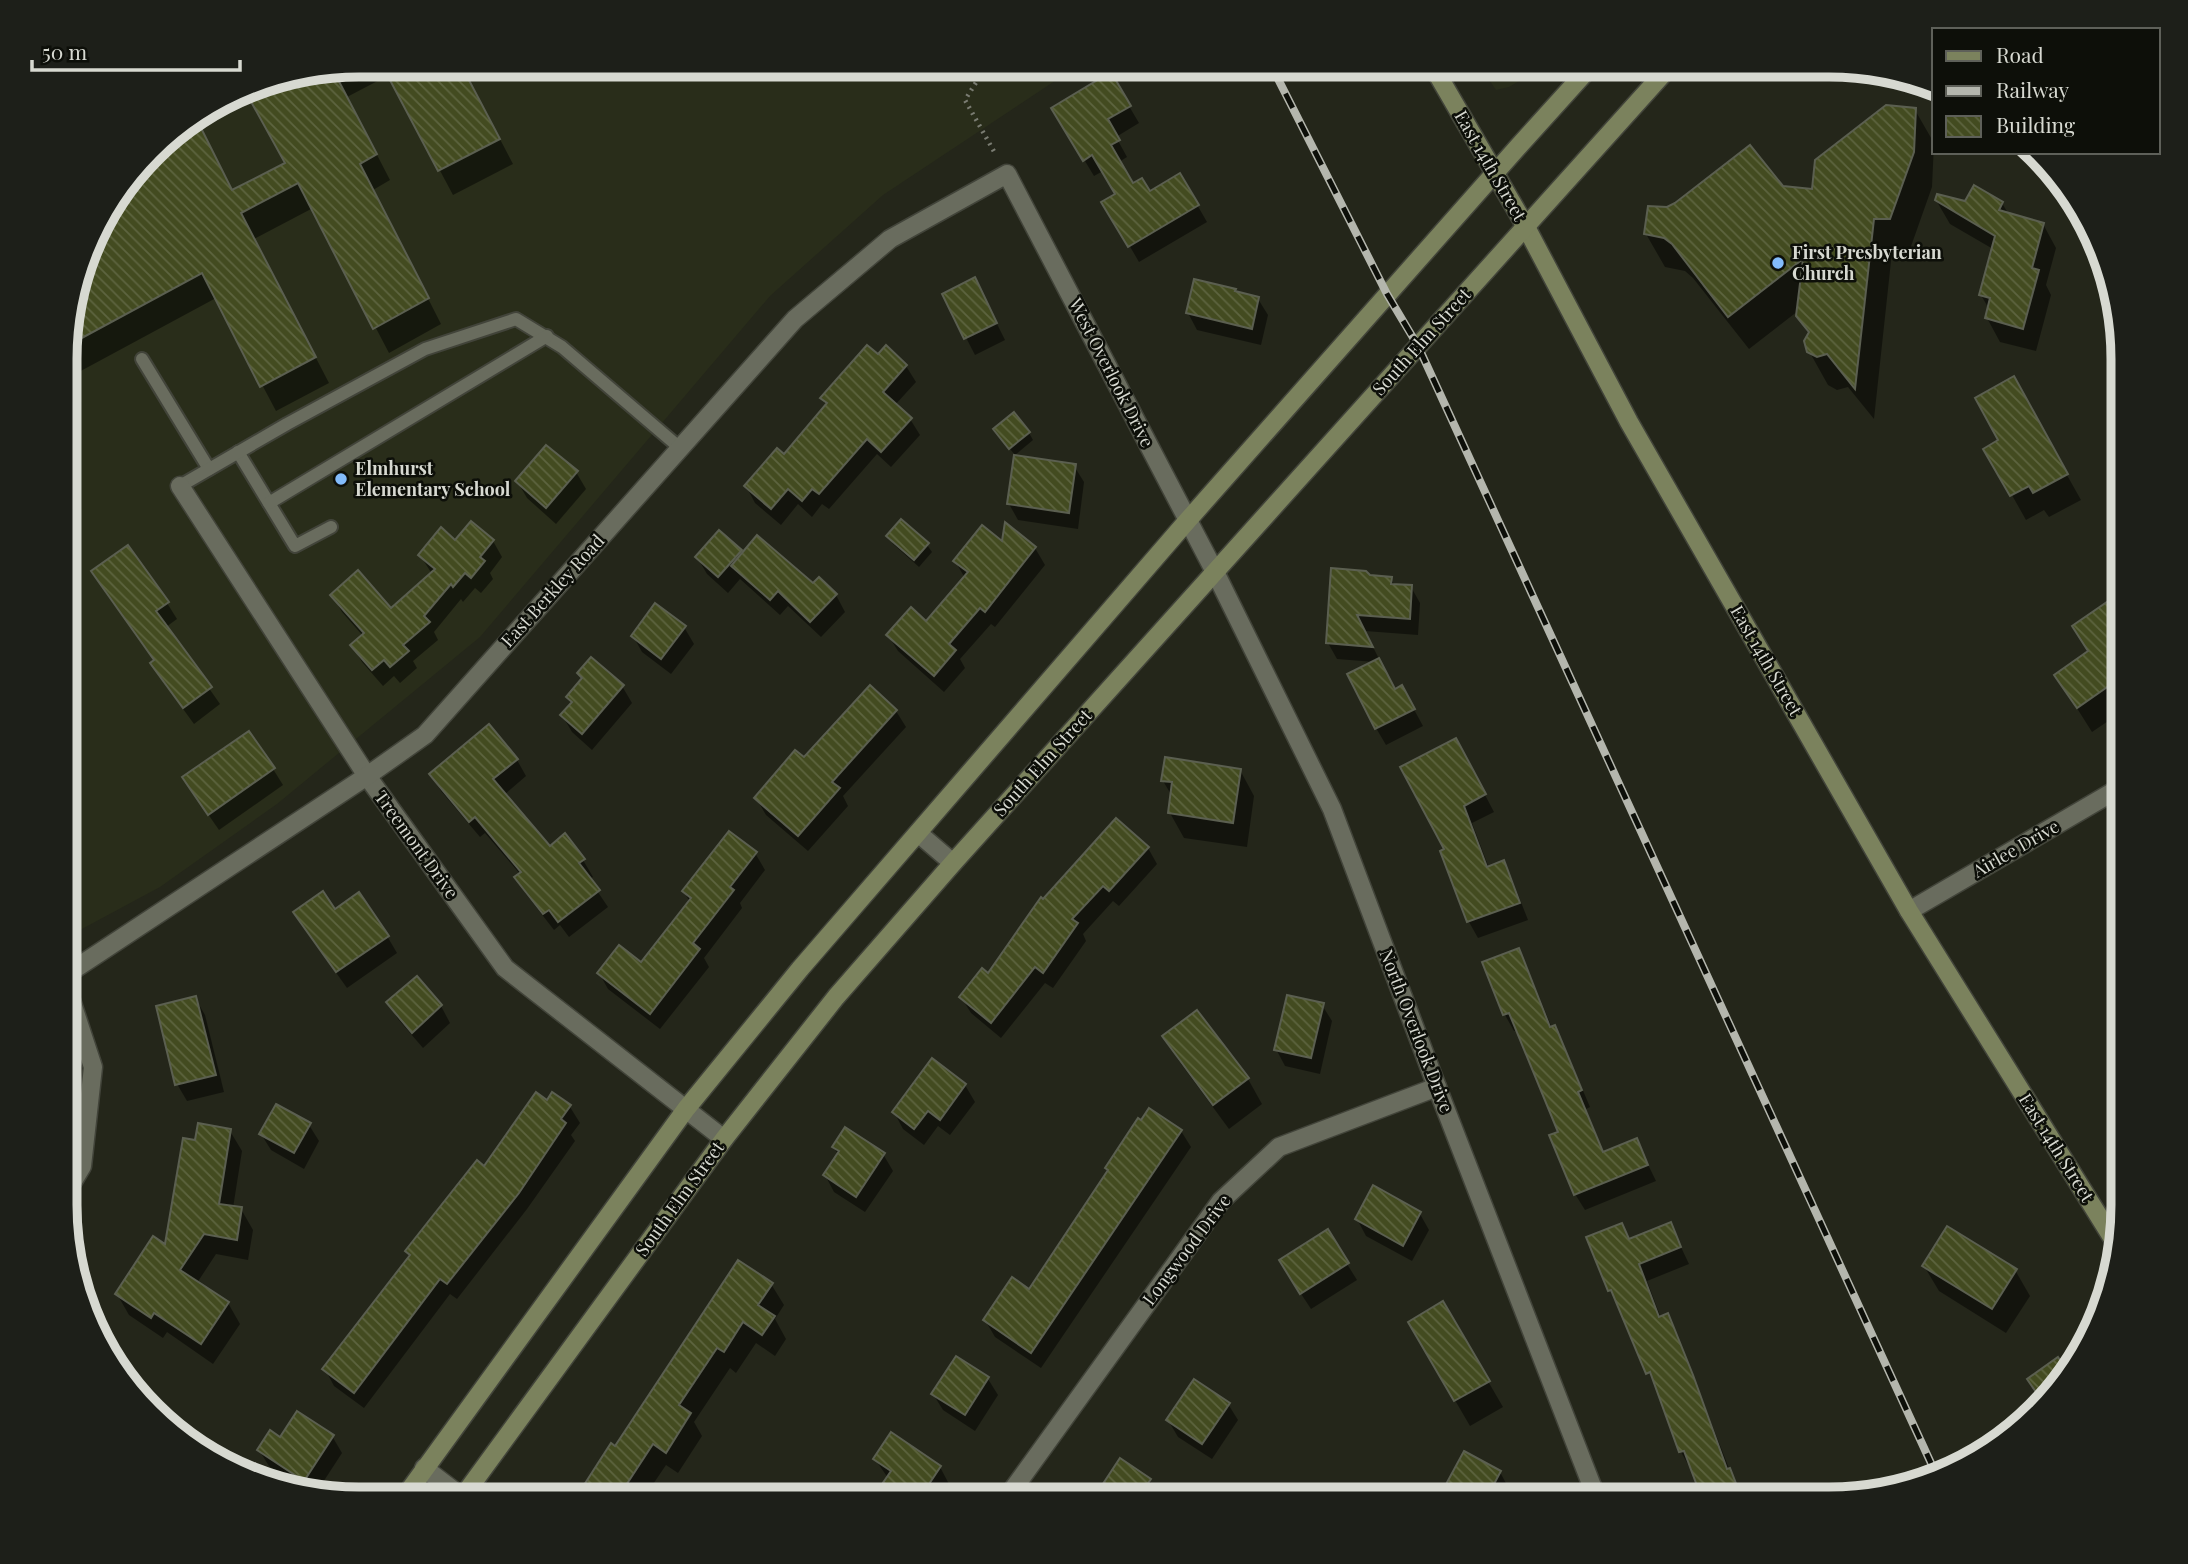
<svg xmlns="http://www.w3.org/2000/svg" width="2188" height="1564" viewBox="0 0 2188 1564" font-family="'Playfair Display',serif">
<defs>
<pattern id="building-back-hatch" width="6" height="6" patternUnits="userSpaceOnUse" patternTransform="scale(1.75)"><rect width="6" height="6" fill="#434b20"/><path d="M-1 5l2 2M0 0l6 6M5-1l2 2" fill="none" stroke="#5d643f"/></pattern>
</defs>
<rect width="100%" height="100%" fill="#24261a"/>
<g fill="#292d1a">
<path d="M 359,65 L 1079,65 L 883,195 L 770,296 L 480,637 L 277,804 L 160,887 L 67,937 L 67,321 L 95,229 L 165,138 L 247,87 Z"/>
<path d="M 1479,65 L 1537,65 L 1526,77 L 1509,87 L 1496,90 Z"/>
</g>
<g fill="#0007">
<path d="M 359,65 L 461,65 L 513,164 L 453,195 L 389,75 L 347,97 L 390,180 L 373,190 L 441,324 L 389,353 L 313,208 L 254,239 L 329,383 L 276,411 L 216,298 L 77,373 L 67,356 L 67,321 L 95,228 L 165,138 L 192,121 L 213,154 L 233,192 L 287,164 L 246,88 Z"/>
<path d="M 1110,74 L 1139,123 L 1116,137 L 1127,157 L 1119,162 L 1133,185 L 1149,193 L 1180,175 L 1207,222 L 1139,262 L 1104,202 L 1117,194 L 1103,171 L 1094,176 L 1053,108 Z"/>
<path d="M 1915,110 L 1934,143 L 1932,187 L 1909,252 L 1892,252 L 1874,419 L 1848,387 L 1837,390 L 1828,385 L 1809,351 L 1809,335 L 1798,315 L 1798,311 L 1749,349 L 1693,278 L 1685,271 L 1665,267 L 1646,234 L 1667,209 L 1782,188 L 1813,191 Z"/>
<path d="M 1936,200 L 2002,203 L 2009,215 L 2043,224 L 2056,248 L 2046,285 L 2051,295 L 2036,351 L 2000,342 L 1987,318 L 1989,309 L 1981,295 L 1993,249 L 1950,224 Z"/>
<path d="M 1235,290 L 1237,294 L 1258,299 L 1268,315 L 1261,345 L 1197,330 L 1188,313 Z"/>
<path d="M 944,295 L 983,296 L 1005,340 L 975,355 Z"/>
<path d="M 878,357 L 906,366 L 916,382 L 895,405 L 910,419 L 920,435 L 891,467 L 877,454 L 829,509 L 822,504 L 812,517 L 798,504 L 781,525 L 755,503 L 746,486 L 784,457 L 827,406 L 822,398 Z"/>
<path d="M 2027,404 L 2081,500 L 2049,517 L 2044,510 L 2026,520 L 1986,449 L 2000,441 Z"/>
<path d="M 1029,433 L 1033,440 L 1015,455 L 1000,437 Z"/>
<path d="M 1074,466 L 1084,482 L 1078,529 L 1018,520 L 1009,504 Z"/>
<path d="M 576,472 L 586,489 L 556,524 L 527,498 L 517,481 Z"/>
<path d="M 889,536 L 927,545 L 932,552 L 919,567 L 893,544 Z"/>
<path d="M 493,541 L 502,557 L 490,573 L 493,579 L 481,593 L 475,588 L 463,602 L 461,599 L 434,632 L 438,640 L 413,661 L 417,668 L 400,683 L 394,676 L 383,686 L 362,662 L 352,645 L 363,636 L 342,612 L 332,595 L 390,610 L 432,574 L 420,555 L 456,542 Z"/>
<path d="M 1003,545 L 1035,548 L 1045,565 L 995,627 L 991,624 L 960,659 L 965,668 L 944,692 L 898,651 L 888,635 L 926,623 L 965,578 L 955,561 Z"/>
<path d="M 741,551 L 743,554 L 813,585 L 819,579 L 836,595 L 845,612 L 821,637 L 788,606 L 780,615 L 740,579 L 728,593 L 707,574 L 697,557 Z"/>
<path d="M 93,572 L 167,603 L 177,619 L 166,627 L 220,704 L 194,724 L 162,680 L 152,663 L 155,661 Z"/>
<path d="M 1369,577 L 1391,579 L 1395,586 L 1411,587 L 1420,603 L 1418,635 L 1365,631 L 1395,691 L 1411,704 L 1423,726 L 1386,745 L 1376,728 L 1375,662 L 1337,659 L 1328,643 Z"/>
<path d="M 2123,607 L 2123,711 L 2092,732 L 2056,675 L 2089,653 L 2074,627 Z"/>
<path d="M 684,627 L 694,644 L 671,674 L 642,652 L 633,636 Z"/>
<path d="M 579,674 L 622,686 L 632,703 L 592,750 L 572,732 L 562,715 L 572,704 L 568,697 L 583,680 Z"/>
<path d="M 896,711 L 906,727 L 843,796 L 848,806 L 808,851 L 766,815 L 756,798 L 804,760 Z"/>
<path d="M 1465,757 L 1494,812 L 1472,823 L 1489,868 L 1503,862 L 1512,879 L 1528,920 L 1478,938 L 1469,922 L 1442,852 L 1447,850 Z"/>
<path d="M 517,760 L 526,776 L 504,795 L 549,848 L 565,836 L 583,860 L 593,877 L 589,879 L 608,907 L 569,937 L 560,925 L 554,930 L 526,894 L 516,877 L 520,874 L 485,833 L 480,837 L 441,791 L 431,775 Z"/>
<path d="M 273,769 L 283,785 L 219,830 L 194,794 Z"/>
<path d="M 1240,770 L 1254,796 L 1247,847 L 1184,838 L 1170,813 L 1172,796 L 1163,781 Z"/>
<path d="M 1148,848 L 1157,864 L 1119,906 L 1113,901 L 1083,934 L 1086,941 L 1053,988 L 1045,983 L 1001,1038 L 971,1013 L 961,997 Z"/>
<path d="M 755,853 L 765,870 L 740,903 L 742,908 L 704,958 L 709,967 L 660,1029 L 608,989 L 599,973 L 641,964 L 690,902 L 684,892 Z"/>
<path d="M 305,929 L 387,936 L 397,953 L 347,988 Z"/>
<path d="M 1518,950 L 1527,967 L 1552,1028 L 1554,1027 L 1563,1044 L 1590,1107 L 1586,1109 L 1604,1153 L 1636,1140 L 1656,1181 L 1585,1210 L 1575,1194 L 1560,1133 L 1518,1030 L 1514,1031 L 1505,1015 L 1484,963 Z"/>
<path d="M 417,978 L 441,1006 L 450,1023 L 423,1048 L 398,1019 L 388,1002 Z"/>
<path d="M 195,998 L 205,1015 L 224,1092 L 187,1101 L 177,1084 Z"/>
<path d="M 1322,1005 L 1332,1021 L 1320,1074 L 1285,1066 L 1276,1049 Z"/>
<path d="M 1196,1012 L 1248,1079 L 1262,1104 L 1229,1129 L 1179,1061 L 1164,1036 Z"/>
<path d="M 932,1061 L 965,1085 L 975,1102 L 950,1135 L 938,1126 L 924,1145 L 903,1129 L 894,1112 Z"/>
<path d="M 553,1095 L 570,1107 L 580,1123 L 571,1135 L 575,1141 L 527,1209 L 457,1299 L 450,1294 L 364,1408 L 334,1386 L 325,1369 L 411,1257 L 407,1251 Z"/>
<path d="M 309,1125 L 319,1141 L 304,1169 L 271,1150 L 261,1134 Z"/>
<path d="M 230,1131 L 242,1151 L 233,1208 L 241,1209 L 253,1230 L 248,1260 L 216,1254 L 197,1283 L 228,1303 L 240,1324 L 213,1364 L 167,1332 L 163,1338 L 129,1315 L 117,1294 L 167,1247 L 196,1142 Z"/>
<path d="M 1181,1131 L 1191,1147 L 1041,1368 L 995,1337 L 985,1320 L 1030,1291 Z"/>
<path d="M 834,1147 L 883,1154 L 893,1171 L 865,1212 L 834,1192 L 825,1175 L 838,1155 Z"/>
<path d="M 1420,1214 L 1429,1230 L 1412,1261 L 1366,1236 L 1357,1219 Z"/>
<path d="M 1670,1224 L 1689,1264 L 1647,1281 L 1661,1318 L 1667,1315 L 1676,1332 L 1730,1471 L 1744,1499 L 1704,1499 L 1692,1467 L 1690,1468 L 1681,1452 L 1657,1389 L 1610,1290 L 1621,1225 L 1630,1240 Z"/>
<path d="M 1327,1232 L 1357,1280 L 1311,1309 L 1290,1277 Z"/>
<path d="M 1924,1266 L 2015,1270 L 2030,1296 L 2006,1333 L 1939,1291 Z"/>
<path d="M 771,1284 L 784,1305 L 775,1319 L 786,1339 L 775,1356 L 756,1343 L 736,1373 L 730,1368 L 694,1422 L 702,1436 L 678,1473 L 666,1465 L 643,1499 L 577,1499 L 616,1448 Z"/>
<path d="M 1443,1304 L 1503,1407 L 1470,1426 L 1410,1323 Z"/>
<path d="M 957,1358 L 988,1379 L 998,1395 L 975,1431 L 943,1410 L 933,1394 Z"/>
<path d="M 1228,1404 L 1238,1420 L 1212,1459 L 1178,1437 L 1168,1420 Z"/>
<path d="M 332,1436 L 342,1453 L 316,1493 L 306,1491 L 269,1466 L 259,1450 L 281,1439 Z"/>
<path d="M 1465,1453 L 1500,1472 L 1509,1489 L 1504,1499 L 1440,1499 Z"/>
<path d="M 875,1459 L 940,1467 L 949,1484 L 939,1499 L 886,1499 L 881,1490 L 888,1478 Z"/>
<path d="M 1149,1480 L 1159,1496 L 1157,1499 L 1095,1499 Z"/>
</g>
<g fill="url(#building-back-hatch)" stroke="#5b5f50" stroke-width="2">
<path d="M 382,65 L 461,65 L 500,139 L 438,171 Z"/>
<path d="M 333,70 L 377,154 L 360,164 L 429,298 L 373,329 L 298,183 L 241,213 L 316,357 L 260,387 L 202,273 L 67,346 L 67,321 L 95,228 L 165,138 L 193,121 L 197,128 L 200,126 L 232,190 L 285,163 L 244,89 Z"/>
<path d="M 1111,72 L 1131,106 L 1108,119 L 1120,140 L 1111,145 L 1133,183 L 1142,178 L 1150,191 L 1180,173 L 1199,205 L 1128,247 L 1101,202 L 1115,194 L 1092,155 L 1083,161 L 1051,108 Z"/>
<path d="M 1886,105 L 1916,108 L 1914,152 L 1890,219 L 1874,219 L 1855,389 L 1827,354 L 1817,357 L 1807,352 L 1804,341 L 1809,332 L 1796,316 L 1803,259 L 1728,317 L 1672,244 L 1664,238 L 1644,234 L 1648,206 L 1667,207 L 1675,203 L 1750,145 L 1783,186 L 1812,189 L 1815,160 Z"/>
<path d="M 1974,185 L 2003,202 L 1999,210 L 2044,223 L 2032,268 L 2039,270 L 2023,329 L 1985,318 L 1990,298 L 1979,295 L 1995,236 L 1935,200 L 1937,194 L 1965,201 Z"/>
<path d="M 975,277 L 997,323 L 964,339 L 942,294 Z"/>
<path d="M 1194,279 L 1236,289 L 1235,291 L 1259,297 L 1252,329 L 1186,313 Z"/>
<path d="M 867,345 L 878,354 L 886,345 L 907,365 L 883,392 L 912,418 L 881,452 L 867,439 L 819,494 L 812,489 L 802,501 L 788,489 L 771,509 L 744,486 L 777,448 L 784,454 L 827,403 L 820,398 Z"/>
<path d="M 2014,376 L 2068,474 L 2033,493 L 2029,486 L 2010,496 L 1983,449 L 1998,440 L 1975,398 Z"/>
<path d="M 1014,412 L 1030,432 L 1009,449 L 993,429 Z"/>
<path d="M 546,445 L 578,471 L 546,508 L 515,481 Z"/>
<path d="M 1014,455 L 1076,464 L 1069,513 L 1007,504 Z"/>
<path d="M 901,519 L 929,543 L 914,560 L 886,536 Z"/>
<path d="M 471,521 L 494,540 L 480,557 L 485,561 L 471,578 L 465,573 L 453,587 L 451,584 L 424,616 L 430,622 L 403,645 L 409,651 L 390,667 L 384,660 L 372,670 L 350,645 L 364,633 L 330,595 L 358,570 L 391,608 L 435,569 L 418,555 L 441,527 L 455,540 Z"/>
<path d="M 1005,522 L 1036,547 L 985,612 L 980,608 L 949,644 L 956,650 L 934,676 L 886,635 L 911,607 L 926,621 L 968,572 L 953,561 L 982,525 L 1002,541 Z"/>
<path d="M 719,530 L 742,550 L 718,577 L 695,557 Z"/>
<path d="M 757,535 L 813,583 L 819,577 L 837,594 L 810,622 L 778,591 L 770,600 L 731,566 Z"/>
<path d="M 128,545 L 169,602 L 156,611 L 212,687 L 183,708 L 150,663 L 154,660 L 91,571 Z"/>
<path d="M 1331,568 L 1366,571 L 1370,575 L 1392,577 L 1391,584 L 1412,585 L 1410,619 L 1357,615 L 1373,647 L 1326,643 Z"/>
<path d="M 2123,591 L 2123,676 L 2077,708 L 2054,675 L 2088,651 L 2072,626 Z"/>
<path d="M 655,603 L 686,626 L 661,659 L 631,636 Z"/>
<path d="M 591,657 L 624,685 L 582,734 L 560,715 L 572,702 L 566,697 L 582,678 L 577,673 Z"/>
<path d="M 1379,658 L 1395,689 L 1402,685 L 1415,709 L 1375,729 L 1347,674 Z"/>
<path d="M 870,685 L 897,710 L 832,782 L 840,788 L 798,836 L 754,798 L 795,750 L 804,757 Z"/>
<path d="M 489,724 L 518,759 L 493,779 L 550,846 L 565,833 L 585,859 L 579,863 L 600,890 L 558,922 L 549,910 L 543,914 L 514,877 L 521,872 L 475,817 L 469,822 L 429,774 Z"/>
<path d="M 249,731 L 275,768 L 208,815 L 182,777 Z"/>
<path d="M 1456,738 L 1486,794 L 1464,806 L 1487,867 L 1504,860 L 1520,903 L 1467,922 L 1440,851 L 1444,849 L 1400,767 Z"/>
<path d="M 1165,757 L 1241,769 L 1233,823 L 1168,813 L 1172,782 L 1161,781 Z"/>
<path d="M 1116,818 L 1149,847 L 1109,891 L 1103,886 L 1072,919 L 1078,923 L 1043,973 L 1035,967 L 991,1023 L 959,997 L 982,968 L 988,973 L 1041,897 L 1043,899 Z"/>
<path d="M 729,831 L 757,852 L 730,887 L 734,890 L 693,943 L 700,949 L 650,1014 L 597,973 L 619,945 L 641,962 L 691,898 L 682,891 Z"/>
<path d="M 323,891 L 335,909 L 359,892 L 389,936 L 336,972 L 293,912 Z"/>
<path d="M 1519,948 L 1550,1027 L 1555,1025 L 1582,1090 L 1578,1092 L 1603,1152 L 1637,1138 L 1648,1165 L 1574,1195 L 1549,1135 L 1558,1132 L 1509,1013 L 1503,1015 L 1482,962 Z"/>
<path d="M 417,976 L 442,1005 L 412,1033 L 386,1002 Z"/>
<path d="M 1287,995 L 1324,1003 L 1311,1058 L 1274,1050 Z"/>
<path d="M 196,996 L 216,1075 L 175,1085 L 156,1006 Z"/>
<path d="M 1197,1010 L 1249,1078 L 1213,1105 L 1162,1036 Z"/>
<path d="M 932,1058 L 966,1084 L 940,1120 L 928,1111 L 914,1129 L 892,1112 Z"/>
<path d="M 536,1092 L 547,1100 L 552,1092 L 571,1105 L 561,1119 L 566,1123 L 519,1193 L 447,1284 L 440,1279 L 354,1393 L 322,1369 L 410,1255 L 405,1251 L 477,1160 L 484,1166 Z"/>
<path d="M 276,1104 L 311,1123 L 294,1153 L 259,1134 Z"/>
<path d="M 1149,1108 L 1182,1130 L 1031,1353 L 983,1320 L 1012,1277 L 1029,1289 L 1108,1170 L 1105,1168 L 1138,1118 L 1141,1120 Z"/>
<path d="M 198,1123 L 231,1129 L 219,1204 L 242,1207 L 237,1240 L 204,1234 L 180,1270 L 229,1302 L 201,1344 L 154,1313 L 151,1318 L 115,1294 L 153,1236 L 165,1244 L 183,1138 L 195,1140 Z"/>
<path d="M 845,1127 L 885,1153 L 856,1197 L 823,1175 L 839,1151 L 832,1147 Z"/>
<path d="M 1373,1185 L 1421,1212 L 1403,1246 L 1355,1219 Z"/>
<path d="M 1671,1222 L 1681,1247 L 1639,1264 L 1659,1317 L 1668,1313 L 1693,1375 L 1727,1469 L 1730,1468 L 1742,1499 L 1702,1499 L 1684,1451 L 1679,1452 L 1650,1372 L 1646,1374 L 1611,1290 L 1608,1291 L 1586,1237 L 1622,1223 L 1629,1239 Z"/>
<path d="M 1947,1226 L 2017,1269 L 1992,1309 L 1922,1266 Z"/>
<path d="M 1328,1229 L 1349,1263 L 1300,1294 L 1279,1260 Z"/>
<path d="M 738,1260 L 773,1283 L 758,1305 L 775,1316 L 762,1335 L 743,1322 L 724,1352 L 717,1348 L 679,1405 L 691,1413 L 666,1453 L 653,1444 L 617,1499 L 575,1499 L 611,1443 L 615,1446 Z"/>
<path d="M 1443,1301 L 1490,1381 L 1454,1401 L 1408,1322 Z"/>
<path d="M 956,1356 L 989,1377 L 965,1415 L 931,1394 Z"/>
<path d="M 2058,1357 L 2069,1373 L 2062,1384 L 2042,1401 L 2027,1379 Z"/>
<path d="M 1194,1379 L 1230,1403 L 1202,1444 L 1166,1420 Z"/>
<path d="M 297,1411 L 334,1435 L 304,1481 L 257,1450 L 270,1430 L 280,1437 Z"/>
<path d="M 891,1432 L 941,1466 L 919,1499 L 893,1499 L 878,1490 L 891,1471 L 873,1459 Z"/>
<path d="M 1464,1451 L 1501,1471 L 1486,1499 L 1438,1499 Z"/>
<path d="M 1120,1458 L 1151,1479 L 1137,1499 L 1093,1499 Z"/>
</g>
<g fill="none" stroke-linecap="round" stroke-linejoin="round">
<defs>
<g id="lane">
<path d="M 142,359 L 209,469"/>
<path d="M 238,452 L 295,546 L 331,527"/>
<path d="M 180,486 L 287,424 L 425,349 L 516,319 L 562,347 L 680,448"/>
<path d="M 269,503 L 547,336"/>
</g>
<g id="street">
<path d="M 2110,294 L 2123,343"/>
<path d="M 180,486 L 367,776 L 505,968 L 724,1139"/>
<path d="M 918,833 L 953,863"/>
<path d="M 1909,911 L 2123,786"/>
<path d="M 67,974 L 367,776 L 425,735 L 795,319 L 890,239 L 1007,174 L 1215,572 L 1332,809 L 1437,1087 L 1597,1499"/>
<path d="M 67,988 L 93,1067 L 82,1166 L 67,1191"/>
<path d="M 424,1468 L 462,1497"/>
<path d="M 1006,1499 L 1221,1201 L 1279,1147 L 1437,1087"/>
</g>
<g id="secondary">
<path d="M 1432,65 L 1526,227 L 1629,422 L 1909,911 L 2118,1247"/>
<path d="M 403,1499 L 686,1109 L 800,969 L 1188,520 L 1517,148 L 1592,65"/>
<path d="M 461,1499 L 724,1139 L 836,997 L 953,863 L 1671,65"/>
</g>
</defs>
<use href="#lane" stroke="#42443a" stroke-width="16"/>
<use href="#street" stroke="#42443a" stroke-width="21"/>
<use href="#secondary" stroke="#42443a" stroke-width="21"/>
<path stroke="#7a7c72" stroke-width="4.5" stroke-dasharray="2 5" stroke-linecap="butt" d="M 987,65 L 965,100 L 996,155"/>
<use href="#lane" stroke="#696c5e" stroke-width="12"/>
<use href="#street" stroke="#696c5e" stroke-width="18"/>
<use href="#secondary" stroke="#7b825d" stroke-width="18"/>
<defs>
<path id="rail" d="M 1271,65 L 1387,294 L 1418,346 L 1936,1474"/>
</defs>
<use href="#rail" stroke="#b4b6ad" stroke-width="8"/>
<use href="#rail" stroke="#0d0f09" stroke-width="5" stroke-dasharray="16" stroke-linecap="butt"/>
</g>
<g fill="#83bcfb" stroke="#0d0f09" stroke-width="2.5">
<circle cx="1778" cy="263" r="7"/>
<circle cx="341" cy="479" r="7"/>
</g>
<g text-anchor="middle" stroke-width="5" stroke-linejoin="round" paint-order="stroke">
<g font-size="18" fill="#d7d9d1" stroke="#0d0f09">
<text transform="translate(1490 166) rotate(60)" y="6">East 14th Street</text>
<text transform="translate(1422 342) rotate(-48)" y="6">South Elm Street</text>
<text transform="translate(1111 373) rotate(63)" y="6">West Overlook Drive</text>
<text transform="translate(553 591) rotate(-48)" y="6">East Berkley Road</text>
<text transform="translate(1766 661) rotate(60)" y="6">East 14th Street</text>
<text transform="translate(1043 763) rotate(-48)" y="6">South Elm Street</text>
<text transform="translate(416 845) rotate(54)" y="6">Treemont Drive</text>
<text transform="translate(2016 849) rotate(-30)" y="6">Airlee Drive</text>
<text transform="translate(1416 1031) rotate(69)" y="6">North Overlook Drive</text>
<text transform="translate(2056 1148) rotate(58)" y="6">East 14th Street</text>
<text transform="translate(680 1199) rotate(-54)" y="6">South Elm Street</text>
<text transform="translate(1187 1250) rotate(-53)" y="6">Longwood Drive</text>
</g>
<g font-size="18" font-weight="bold" fill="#d7d9d1" stroke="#0d0f09" text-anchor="start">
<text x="1792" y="259">First Presbyterian<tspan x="1792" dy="21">Church</tspan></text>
<text x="355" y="475">Elmhurst<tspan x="355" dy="21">Elementary School</tspan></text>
</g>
</g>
<path d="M0 0H2188V1564H0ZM359 77H1829A282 282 0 0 1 2111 359V1205A282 282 0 0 1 1829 1487H359A282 282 0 0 1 77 1205V359A282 282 0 0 1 359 77Z" fill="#1d1f19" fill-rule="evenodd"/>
<path fill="none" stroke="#d7d9d1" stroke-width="9" d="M359 77H1829A282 282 0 0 1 2111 359V1205A282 282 0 0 1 1829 1487H359A282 282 0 0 1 77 1205V359A282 282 0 0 1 359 77Z"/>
<rect x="1932" y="28" width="228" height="126" fill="#0d0f09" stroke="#5e6059" stroke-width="2"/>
<rect x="1946" y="51" width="35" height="10" fill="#7b825d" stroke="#5e6059" stroke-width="2"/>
<text x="1996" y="63" font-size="21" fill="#d7d9d1">Road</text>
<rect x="1946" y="86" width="35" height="10" fill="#b4b6ad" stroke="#5e6059" stroke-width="2"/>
<text x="1996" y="98" font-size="21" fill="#d7d9d1">Railway</text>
<rect x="1946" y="116" width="35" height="21" fill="url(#building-back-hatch)" stroke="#5e6059" stroke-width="2"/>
<text x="1996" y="133" font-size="21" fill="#d7d9d1">Building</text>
<path d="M32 60v10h208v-10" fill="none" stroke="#d7d9d1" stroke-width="3.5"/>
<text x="42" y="60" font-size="21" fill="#d7d9d1" stroke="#0d0f09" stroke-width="5" paint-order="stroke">50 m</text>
</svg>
